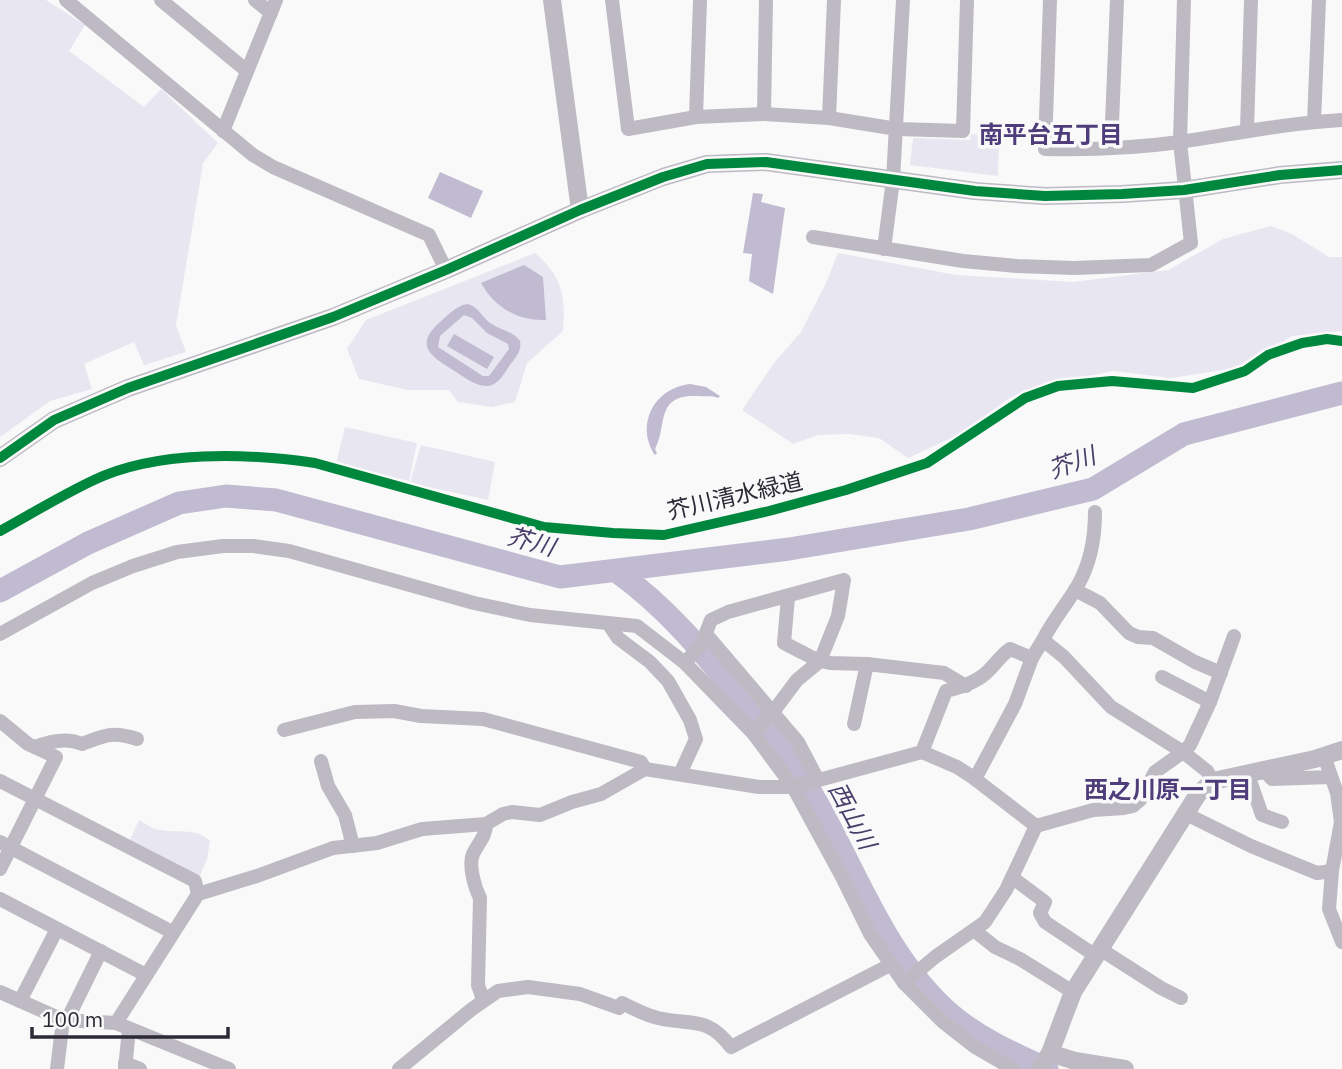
<svg xmlns="http://www.w3.org/2000/svg" width="1342" height="1069" viewBox="0 0 1342 1069" font-family="'IBM Plex Sans','Noto Sans JP',sans-serif">
<rect width="100%" height="100%" fill="#f9f9f9"/>
<g fill="#e8e6f1">
<path d="M 0,0 L 46,0 L 85,25 L 69,51 L 144,107 L 161,89 L 218,143 L 203,163 L 176,325 L 186,352 L 144,365 L 134,342 L 84,364 L 92,389 L 50,401 L 0,437 Z"/>
<path d="M 971,134 L 999,135 L 998,176 L 910,165 L 913,138 L 970,140 Z"/>
<path d="M 1271,226 L 1292,234 L 1329,257 L 1342,257 L 1342,331 L 1292,336 L 1242,367 L 1171,378 L 1113,371 L 1065,381 L 1011,397 L 960,434 L 908,458 L 879,438 L 849,434 L 818,435 L 793,444 L 742,410 L 774,363 L 801,332 L 826,283 L 838,253 L 956,275 L 1073,282 L 1168,270 L 1223,239 Z"/>
<path d="M 535,253 C 562,276 566,296 563,331 L 527,363 L 515,402 L 492,407 L 458,402 L 449,390 L 408,390 L 359,379 L 347,349 L 366,320 Z"/>
<path d="M 345,427 L 417,443 L 409,481 L 336,464 Z"/>
<path d="M 421,445 L 495,462 L 488,500 L 410,483 Z"/>
<path d="M 139,820 C 146,824 152,829 160,830 C 177,833 198,828 210,841 L 207,859 L 199,878 L 129,842 Z"/>
</g>
<g fill="#c0bbd0" fill-rule="evenodd">
<path d="M 440,172 L 483,191 L 471,218 L 428,198 Z"/>
<path d="M 753,193 L 763,194 L 761,202 L 785,208 L 773,294 L 749,281 L 752,254 L 743,253 Z"/>
<path d="M 524,265 L 543,277 L 546,320 C 518,321 495,308 481,283 Z"/>
<path d="M 467,304 C 478,306 481,316 489,322 C 499,330 513,331 520,341 C 522,351 516,357 510,365 C 505,372 500,382 492,385 C 479,390 463,376 453,370 C 430,356 414,345 440,322 C 448,315 456,306 467,304 ZM 464,315 L 472,318 L 487,333 L 508,344 L 509,349 L 489,376 L 483,376 L 438,347 L 440,336 Z"/>
<path d="M 454,334 L 494,357 L 487,369 L 447,346 Z"/>
<path d="M 690,384 L 706,387 L 720,396 L 718,398 C 711,395 705,397 698,396 C 654,394 668,426 655,449 L 657,453 L 655,455 C 635,425 654,388 690,384 Z"/>
</g>
<g fill="none" stroke-linecap="round" stroke-linejoin="round">
<g stroke="#c0bbd0" stroke-width="23">
<path d="M 616,571 C 668,608 706,655 745,704 C 769,733 793,762 812,794 C 856,869 883,955 950,1014 C 978,1038 1014,1054 1047,1069"/>
<path d="M 0,591 L 88,543 L 179,503 L 226,496 L 276,500 L 560,577 L 789,549 L 969,519 L 1093,489 L 1184,434 L 1342,393"/>
</g>
<g stroke="#bdbac3" stroke-width="14">
<path d="M 66,0 L 253,155 L 273,167 L 429,235 L 446,270"/>
<path d="M 161,0 L 247,71"/>
<path d="M 255,0 L 271,13"/>
<path d="M 612,0 L 628,129 L 696,117 L 764,114 L 829,118 L 897,129 L 963,131 L 967,0"/>
<path d="M 1050,0 L 1045,149 C 1090,150 1136,148 1180,142 C 1234,134 1287,123 1342,120"/>
<path d="M 764,114 L 766,0"/>
<path d="M 696,117 L 700,0"/>
<path d="M 829,118 L 834,0"/>
<path d="M 1314,122 L 1319,0"/>
<path d="M 1247,130 L 1251,0"/>
<path d="M 223,131 L 276,0"/>
<path d="M 1111,148 L 1117,0"/>
<path d="M 813,237 L 963,261 L 1017,266 L 1074,268 L 1151,265 L 1191,243 L 1180,142 L 1184,0"/>
<path d="M 884,249 L 893,180 L 903,0"/>
<path d="M 1075,590 L 1100,603 L 1129,633 L 1138,637 L 1153,638 L 1195,662 L 1221,673"/>
<path d="M 788,597 L 784,643 L 817,660 L 830,663 L 867,664 L 944,673 L 966,686"/>
<path d="M 608,623 L 618,638 L 650,662 L 668,681 L 690,720 L 696,739 L 680,774"/>
<path d="M 0,634 L 92,583 L 133,566 L 177,552 L 223,546 L 253,546 L 289,551 L 474,603 L 530,615 L 637,626 L 685,663 L 753,733 L 793,787 L 842,877 L 870,934 L 904,983 L 943,1022 L 975,1047 L 1013,1069"/>
<path d="M 706,634 L 798,742 L 818,780"/>
<path d="M 1043,640 C 1053,620 1067,604 1078,585 C 1091,562 1095,538 1095,512"/>
<path d="M 685,663 L 702,643 L 711,620 L 728,612 L 844,580 L 838,616 L 820,661 L 797,680 L 773,712 L 753,733"/>
<path d="M 1162,677 L 1210,702"/>
<path d="M 0,721 L 28,744 L 56,757 L 0,869"/>
<path d="M 854,724 L 867,664"/>
<path d="M 284,730 L 355,712 L 394,711 L 421,716 L 483,719 L 641,762 L 645,769"/>
<path d="M 35,747 C 50,741 67,737 82,744 C 105,735 113,731 137,739"/>
<path d="M 922,752 L 957,767 L 971,776 L 1036,826"/>
<path d="M 1324,756 L 1337,793 L 1341,822 L 1332,871 L 1329,909 L 1342,942"/>
<path d="M 321,761 L 328,786 L 345,815 L 353,846"/>
<path d="M 1263,769 L 1272,779 L 1331,777"/>
<path d="M 1247,772 L 1262,815 L 1282,822"/>
<path d="M 975,779 L 1015,704 L 1032,658"/>
<path d="M 0,781 L 195,881 L 198,894"/>
<path d="M 1186,814 L 1251,846 L 1317,873 L 1332,871"/>
<path d="M 0,842 L 172,932"/>
<path d="M 1013,878 L 1045,902 L 1040,913 L 1045,922 L 1096,956"/>
<path d="M 0,899 L 146,975"/>
<path d="M 975,931 L 995,947 L 1020,959 L 1073,992"/>
<path d="M 1100,949 L 1161,988 L 1181,998"/>
<path d="M 904,983 L 935,957 L 985,922 L 1006,890 L 1036,826 L 1093,810 L 1124,808 L 1133,806 L 1140,800 L 1155,772 L 1183,752 L 1190,745 L 1210,702 L 1234,636"/>
<path d="M 0,992 L 63,1020 L 116,1023 L 229,1069"/>
<path d="M 483,1000 L 478,985 L 480,898 C 475,888 468,865 473,854 C 478,843 486,837 486,824"/>
<path d="M 20,1001 L 57,929"/>
<path d="M 67,1020 L 101,951"/>
<path d="M 116,1023 L 198,894 L 257,876 L 333,848 L 377,843 L 422,829 L 486,824 L 503,814 L 512,812 L 540,815 L 572,802 L 601,794 L 645,769 L 759,787 L 793,787 L 922,752 L 946,691 C 960,687 975,683 986,673 C 995,665 1000,656 1010,649 L 1032,658 L 1043,640 L 1064,657 L 1111,707 L 1183,752 L 1207,771 L 1213,781"/>
<path d="M 125,1063 L 140,1069"/>
<path d="M 57,1069 L 63,1020"/>
<path d="M 125,1069 L 129,1029"/>
<path d="M 399,1069 L 472,1009 L 498,991 L 528,987 L 580,994 L 619,1008 L 622,1003 C 634,1009 645,1015 658,1018 C 692,1026 706,1015 731,1047 L 890,965"/>
</g>
<g stroke="#bdbac3" stroke-width="18">
<path d="M 552,0 L 580,210"/>
<path d="M 0,458 L 54,420 L 128,388 L 333,317 L 446,270 L 580,210 L 663,177 L 707,164 L 766,162 L 975,191 L 1045,196 L 1122,194 L 1184,190 L 1280,175 L 1342,170"/>
<path d="M 1050,1053 L 1075,1061 L 1125,1069"/>
<path d="M 1040,1069 L 1050,1053 L 1073,992 L 1198,794 L 1213,781 L 1315,759 L 1342,750"/>
</g>
<defs>
<g id="cycleway">
<path d="M 0,458 L 54,420 L 128,388 L 333,317 L 446,270 L 580,210 L 663,177 L 707,164 L 766,162 L 975,191 L 1045,196 L 1122,194 L 1184,190 L 1280,175 L 1342,170"/>
<path d="M 0,531 C 31,514 62,495 94,480 C 157,450 247,453 315,463 L 544,527 L 613,533 L 664,535 L 769,511 L 846,490 L 927,463 L 1025,398 L 1058,386 L 1112,381 L 1193,388 L 1245,371 L 1268,355 L 1302,343 L 1327,339 L 1342,341"/>
</g>
</defs>
<use href="#cycleway" stroke="#f9f9f9" stroke-width="15"/>
<use href="#cycleway" stroke="#00873e" stroke-width="10"/>
</g>
<g text-anchor="middle" stroke-width="7" stroke-linejoin="round" paint-order="stroke">
<g font-size="23" fill="#2d2a37" stroke="#f9f9f9">
<text transform="translate(735 496) rotate(-13)" y="8">芥川清水緑道</text>
</g>
<g font-size="24" font-weight="bold" fill="#4e3d7a" stroke="#f9f9f9">
<text x="1051" y="143">南平台五丁目</text>
<text x="1168" y="798">西之川原一丁目</text>
</g>
<g font-size="24" font-style="italic" fill="#493e69" stroke="#f9f9f9">
<text transform="translate(1072 463) rotate(-20)" y="8">芥川</text>
<text transform="translate(531 542) rotate(15)" y="8">芥川</text>
<text transform="translate(852 816) rotate(62)" y="8">西山川</text>
</g>
</g>
<path d="M32 1027v10h196v-10" fill="none" stroke="#2d2a37" stroke-width="3.5"/>
<text x="42" y="1027" font-size="21" fill="#2d2a37" stroke="#f9f9f9" stroke-width="5" paint-order="stroke">100 m</text>
</svg>
